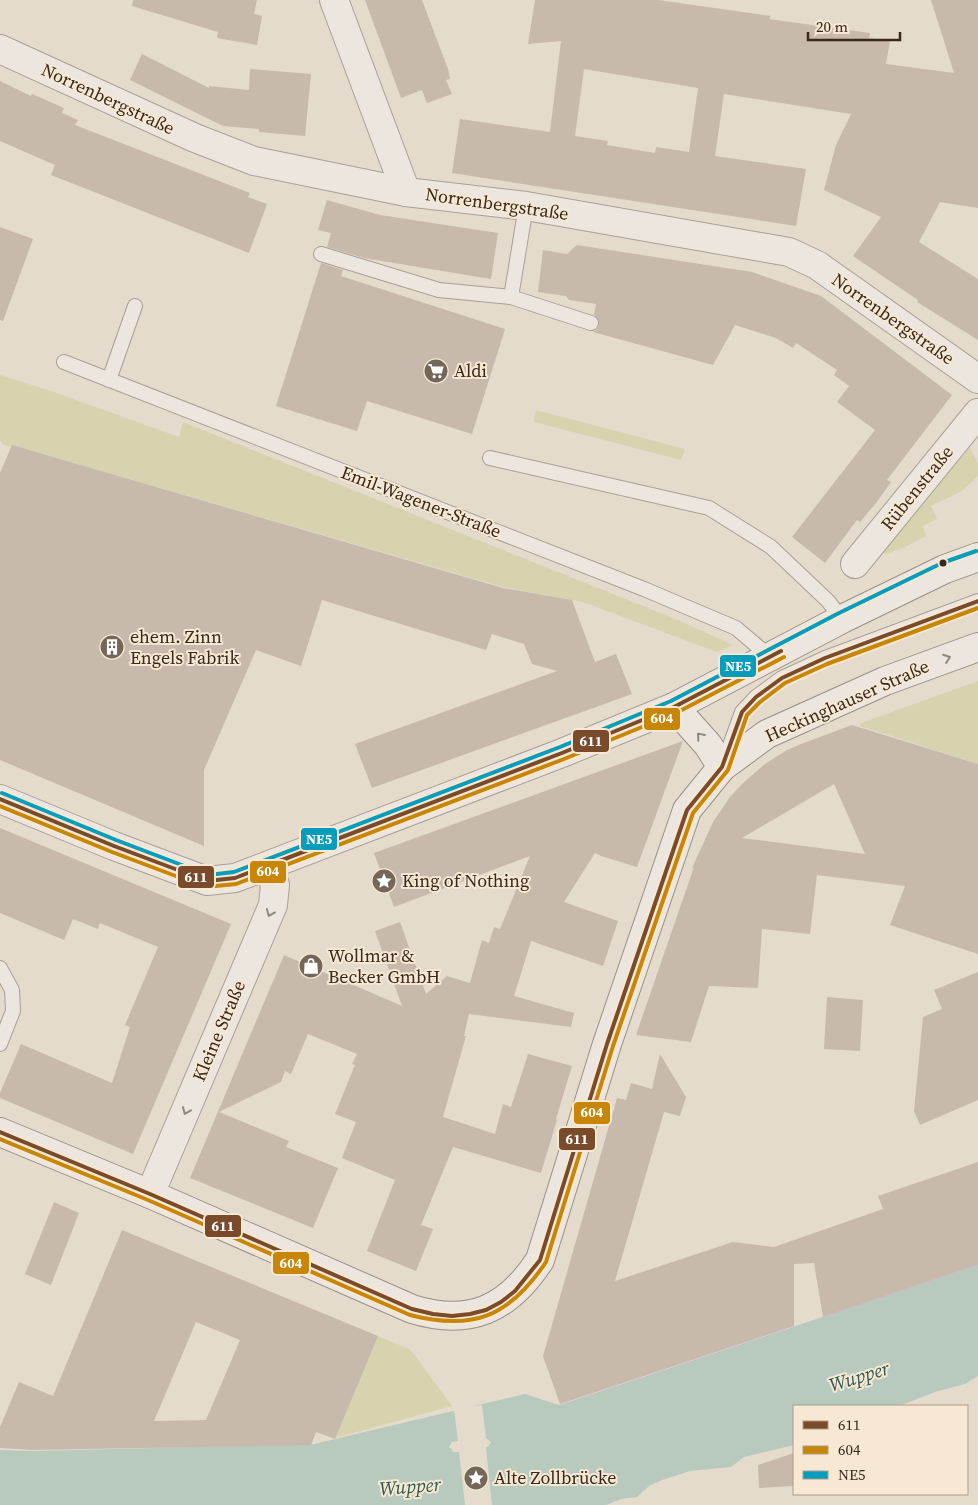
<svg xmlns="http://www.w3.org/2000/svg" width="978" height="1505" viewBox="0 0 978 1505" font-family="'Source Serif 4',serif">
<rect width="100%" height="100%" fill="#e4dbcc"/>
<g fill="#d6d3ae">
<path d="M 0,375 L 51,391 L 179,437 L 183,422 L 678,620 L 733,645 L 717,652 L 583,602 L 503,587 L 29,450 L 3,445 L 0,440 Z"/>
<path d="M 536,410 L 685,449 L 681,460 L 534,422 Z"/>
<path d="M 969,446 L 978,463 L 978,476 L 962,491 L 931,506 L 937,519 L 923,526 L 926,536 L 903,548 L 886,554 L 881,551 Z"/>
<path d="M 978,681 L 978,764 L 860,726 L 861,723 Z"/>
<path d="M 377,1336 L 410,1349 L 452,1406 L 335,1438 Z"/>
</g>
<path fill="#b8c9bd" d="M 978,1265 L 978,1376 L 965,1384 L 935,1392 L 899,1406 L 794,1406 L 794,1445 L 744,1457 L 731,1467 L 690,1471 L 662,1480 L 649,1486 L 637,1497 L 621,1499 L 606,1505 L 0,1505 L 0,1450 L 33,1451 L 314,1444 L 525,1394 L 559,1405 Z"/>
<path fill="#e4dbcc" d="M 482,1405 L 486,1438 L 491,1442 L 489,1446 L 486,1447 L 492,1505 L 465,1505 L 459,1452 L 454,1452 L 449,1447 L 452,1442 L 458,1441 L 454,1409 Z"/>
<g fill="#c8b9ad" fill-rule="evenodd">
<path d="M 133,0 L 257,0 L 254,14 L 262,16 L 257,45 L 217,38 L 218,32 L 132,6 Z"/>
<path d="M 365,0 L 422,0 L 448,69 L 450,79 L 446,80 L 452,94 L 427,103 L 422,90 L 401,98 Z"/>
<path d="M 535,0 L 658,0 L 771,16 L 769,19 L 870,33 L 869,38 L 890,41 L 886,64 L 954,73 L 931,0 L 978,0 L 978,208 L 940,202 L 919,242 L 978,279 L 978,340 L 917,302 L 918,300 L 853,256 L 881,217 L 824,190 L 836,145 L 851,114 L 724,94 L 715,156 L 806,169 L 796,226 L 452,173 L 460,119 L 550,132 L 561,41 L 528,44 ZM 584,69 L 698,88 L 689,152 L 656,147 L 655,153 L 607,145 L 608,141 L 575,136 Z"/>
<path d="M 142,54 L 209,88 L 209,86 L 249,90 L 250,69 L 311,74 L 305,136 L 259,132 L 259,129 L 223,126 L 130,80 Z"/>
<path d="M 0,81 L 31,96 L 32,94 L 64,108 L 62,113 L 78,120 L 75,125 L 250,193 L 248,197 L 267,204 L 249,253 L 51,175 L 55,165 L 0,141 Z"/>
<path d="M 327,200 L 380,215 L 498,233 L 491,279 L 364,258 L 327,247 L 331,233 L 318,230 Z"/>
<path d="M 0,227 L 33,239 L 3,321 L 0,320 Z"/>
<path d="M 577,245 L 752,272 L 821,296 L 952,395 L 887,480 L 891,482 L 876,503 L 860,522 L 857,520 L 825,563 L 792,537 L 875,430 L 837,402 L 849,386 L 834,375 L 837,370 L 796,343 L 793,348 L 776,338 L 735,325 L 713,365 L 593,332 L 597,329 L 599,325 L 599,321 L 594,315 L 596,304 L 569,300 L 566,296 L 538,292 L 543,250 L 567,254 Z"/>
<path d="M 321,263 L 343,270 L 341,276 L 505,329 L 472,434 L 367,401 L 357,431 L 276,406 Z"/>
<path d="M 12,445 L 503,588 L 572,600 L 595,662 L 616,654 L 632,694 L 372,788 L 355,744 L 557,671 L 532,664 L 524,644 L 492,634 L 486,650 L 322,600 L 301,666 L 256,650 L 204,770 L 204,846 L 0,760 L 0,473 Z"/>
<path d="M 852,725 L 978,764 L 978,954 L 890,925 L 905,886 L 817,875 L 810,934 L 762,929 L 758,988 L 709,986 L 691,1042 L 636,1035 L 694,867 L 692,868 L 713,822 L 730,797 L 743,783 L 765,764 L 787,750 L 801,744 ZM 834,784 L 865,854 L 742,838 Z"/>
<path d="M 683,741 L 637,867 L 601,856 L 595,853 L 564,902 L 618,921 L 603,966 L 531,941 L 514,996 L 574,1013 L 571,1027 L 469,1014 L 464,1036 L 466,1036 L 443,1117 L 495,1134 L 503,1104 L 511,1107 L 528,1054 L 572,1066 L 556,1119 L 557,1120 L 541,1173 L 453,1147 L 421,1225 L 433,1229 L 416,1271 L 367,1251 L 395,1180 L 342,1158 L 356,1122 L 335,1114 L 355,1065 L 352,1064 L 357,1054 L 308,1034 L 291,1074 L 285,1071 L 281,1082 L 219,1112 L 289,1141 L 286,1147 L 338,1168 L 313,1228 L 190,1178 L 284,955 L 402,1006 L 375,931 L 400,922 L 426,994 L 447,976 L 470,983 L 482,940 L 489,943 L 494,927 L 500,929 L 530,856 L 394,907 L 374,853 Z"/>
<path d="M 0,828 L 231,924 L 133,1154 L 0,1098 L 0,1093 L 21,1044 L 112,1083 L 130,1027 L 125,1025 L 158,947 L 100,923 L 98,929 L 73,919 L 64,940 L 0,913 Z"/>
<path d="M 978,972 L 978,1100 L 920,1125 L 914,1111 L 923,1017 L 942,1009 L 934,990 Z"/>
<path d="M 827,997 L 863,1000 L 860,1051 L 824,1049 Z"/>
<path d="M 660,1054 L 686,1097 L 680,1116 L 664,1112 L 615,1281 L 733,1242 L 774,1247 L 883,1209 L 878,1196 L 978,1162 L 978,1265 L 823,1317 L 814,1263 L 794,1264 L 794,1326 L 560,1404 L 543,1356 L 617,1098 L 626,1100 L 631,1083 L 652,1089 Z"/>
<path d="M 54,1202 L 79,1213 L 51,1285 L 25,1274 Z"/>
<path d="M 122,1230 L 378,1336 L 335,1439 L 316,1432 L 311,1445 L 33,1450 L 0,1448 L 0,1427 L 19,1382 L 53,1396 ZM 196,1322 L 240,1340 L 206,1420 L 154,1421 Z"/>
<path d="M 794,1453 L 794,1486 L 759,1488 L 758,1465 Z"/>
</g>
<g fill="none" stroke-linecap="round" stroke-linejoin="round">
<defs>
<g id="service">
<path d="M 321,254 L 439,290 L 511,297 L 591,323"/>
<path d="M 511,297 L 526,206"/>
<path d="M 64,362 L 644,589 L 736,628 L 770,657"/>
<path d="M 109,380 L 135,306"/>
<path d="M 490,458 L 709,508 L 771,547 L 828,601 L 842,619"/>
<path d="M 724,762 L 742,712 L 756,697 L 782,678 L 825,658 L 978,601"/>
<path d="M 0,968 L 12,990 L 13,1011 L 0,1044"/>
</g>
<g id="minor">
<path d="M 334,0 L 406,192"/>
<path d="M 0,49 L 195,138 L 254,161 L 406,192 L 526,206 L 789,252 L 817,265 L 978,379"/>
<path d="M 855,564 L 978,413"/>
<path d="M 0,799 L 114,846 L 207,881 L 235,878 L 562,753 L 674,707"/>
<path d="M 150,1194 L 273,905 L 275,885 L 268,866"/>
</g>
<g id="secondary">
<path d="M 722,767 L 708,745 L 674,707 L 842,619 L 945,569 L 978,557"/>
<path d="M 0,1132 L 150,1194 L 412,1309 C 470,1327 508,1309 540,1260 L 607,1044 L 687,810 L 722,767 L 767,734 L 885,681 L 978,647"/>
</g>
</defs>
<use href="#service" stroke="#a9a095" stroke-width="16"/>
<use href="#minor" stroke="#a9a095" stroke-width="30"/>
<use href="#secondary" stroke="#999085" stroke-width="30"/>
<use href="#service" stroke="#ece6de" stroke-width="14"/>
<use href="#minor" stroke="#ece6de" stroke-width="28"/>
<use href="#secondary" stroke="#ece6de" stroke-width="28"/>
<defs>
<g id="bus-1">
<path d="M 0,799 L 114,846 L 207,881 L 235,878 L 562,753 L 674,707 L 781,651"/>
<path d="M 0,1132 L 150,1194 L 412,1309 L 433,1314 L 452,1316 L 470,1314 L 486,1310 L 501,1302 L 515,1291 L 540,1260 L 607,1044 L 687,810 L 722,767 L 742,712 L 756,697 L 782,678 L 825,658 L 978,601"/>
</g>
<g id="bus-2">
<path d="M 0,806 L 112,852 L 205,887 L 236,884 L 564,759 L 676,713 L 784,657"/>
<path d="M 0,1139 L 148,1200 L 410,1315 C 473,1331 509,1317 546,1262 L 613,1046 L 693,813 L 728,770 L 747,715 L 760,702 L 785,683 L 827,664 L 978,608"/>
</g>
<path id="bus-3" d="M 2,793 L 116,840 L 208,875 L 234,872 L 560,747 L 671,701 L 839,613 L 942,563 L 976,551"/>
</defs>
<use href="#bus-1" stroke="#f6e8d2" stroke-width="8"/>
<use href="#bus-2" stroke="#f6e8d2" stroke-width="8"/>
<use href="#bus-3" stroke="#f6e8d2" stroke-width="8"/>
<use href="#bus-1" stroke="#7a4b2a" stroke-width="4"/>
<use href="#bus-2" stroke="#c78607" stroke-width="4"/>
<use href="#bus-3" stroke="#069cbc" stroke-width="4"/>
</g>
<defs><path id="oneway-chevron" d="M-2-3.5L2.5 0L-2 3.5" fill="none" stroke-width="1.6" stroke-linecap="round" stroke-linejoin="round" transform="scale(1.25)"/></defs>
<g stroke="#92877e">
<use href="#oneway-chevron" transform="translate(947 658) rotate(-20)"/>
<use href="#oneway-chevron" transform="translate(700 736) rotate(-131)"/>
<use href="#oneway-chevron" transform="translate(270 913) rotate(113)"/>
<use href="#oneway-chevron" transform="translate(186 1111) rotate(113)"/>
</g>
<defs>
<symbol id="supermarket-disc" viewBox="-11 -11 22 22"><circle r="9.5" fill="#74675a" stroke="#f6e8d2"/><path d="M-6-5.5h2.5l.6 2H6L4.5 2H-2.5L-4.4-4H-6ZM-1.5 3.2a1.3 1.3 0 1 0 .1 0ZM3 3.2a1.3 1.3 0 1 0 .1 0Z" fill="#fff"/></symbol>
<symbol id="building-disc" viewBox="-11 -11 22 22"><circle r="9.5" fill="#74675a" stroke="#f6e8d2"/><path d="M-4-6H4V6H1V3H-1V6H-4ZM-2.5-4.3h1.7v1.8h-1.7ZM.8-4.3h1.7v1.8H.8ZM-2.5-1h1.7V.8h-1.7ZM.8-1h1.7V.8H.8Z" fill="#fff"/></symbol>
<symbol id="sight-disc" viewBox="-11 -11 22 22"><circle r="9.5" fill="#74675a" stroke="#f6e8d2"/><path d="M0-6L1.8-2.2L6-1.7L2.9 1.2L3.7 5.4L0 3.3L-3.7 5.4L-2.9 1.2L-6-1.7L-1.8-2.2Z" fill="#fff"/></symbol>
<symbol id="shop-disc" viewBox="-11 -11 22 22"><circle r="9.5" fill="#74675a" stroke="#f6e8d2"/><path d="M-5-2.5h2.3a2.7 3.5 0 0 1 5.4 0H5L5.5 6h-11ZM-1.5-2.5h3a1.5 2.3 0 0 0-3 0Z" fill="#fff"/></symbol>
</defs>
<g fill-rule="evenodd">
<use href="#supermarket-disc" x="422" y="357" width="28" height="28"/>
<use href="#building-disc" x="98" y="633" width="28" height="28"/>
<use href="#sight-disc" x="370" y="867" width="28" height="28"/>
<use href="#shop-disc" x="297" y="952" width="28" height="28"/>
<use href="#sight-disc" x="462" y="1464" width="28" height="28"/>
</g>
<circle fill="#38281d" stroke="#f6e8d2" stroke-width="2" cx="943" cy="563" r="4.5"/>
<g text-anchor="middle" stroke-width="4" stroke-linejoin="round" paint-order="stroke">
<g font-size="18" fill="#38281d" stroke="#f6e8d2">
<text transform="translate(108 99) rotate(25)" y="6">Norrenbergstraße</text>
<text transform="translate(497 204) rotate(8)" y="6">Norrenbergstraße</text>
<text transform="translate(893 319) rotate(35)" y="6">Norrenbergstraße</text>
<text transform="translate(917 488) rotate(-51)" y="6">Rübenstraße</text>
<text transform="translate(421 502) rotate(21)" y="6">Emil-Wagener-Straße</text>
<text transform="translate(847 701) rotate(-24)" y="6">Heckinghauser Straße</text>
<text transform="translate(219 1031) rotate(-67)" y="6">Kleine Straße</text>
</g>
<g font-size="18" fill="#38281d" stroke="#f6e8d2" text-anchor="start">
<text x="454" y="377">Aldi</text>
<text x="130" y="643">ehem. Zinn<tspan x="130" dy="21">Engels Fabrik</tspan></text>
<text x="402" y="887">King of Nothing</text>
<text x="328" y="962">Wollmar &amp;<tspan x="328" dy="21">Becker GmbH</tspan></text>
<text x="494" y="1484">Alte Zollbrücke</text>
</g>
<g font-size="19" font-style="italic" fill="#2d5852" stroke="#f6e8d2">
<text transform="translate(859 1376) rotate(-17)" y="7">Wupper</text>
<text transform="translate(410 1486) rotate(-4)" y="7">Wupper</text>
</g>
</g>
<g stroke="#f6e8d2" stroke-width="2">
<rect x="719" y="654" width="38" height="24" rx="5" fill="#069cbc"/>
<rect x="643" y="707" width="38" height="24" rx="5" fill="#c78607"/>
<rect x="572" y="729" width="38" height="24" rx="5" fill="#7a4b2a"/>
<rect x="300" y="827" width="38" height="24" rx="5" fill="#069cbc"/>
<rect x="249" y="860" width="38" height="24" rx="5" fill="#c78607"/>
<rect x="177" y="865" width="38" height="24" rx="5" fill="#7a4b2a"/>
<rect x="573" y="1101" width="38" height="24" rx="5" fill="#c78607"/>
<rect x="558" y="1127" width="38" height="24" rx="5" fill="#7a4b2a"/>
<rect x="204" y="1214" width="38" height="24" rx="5" fill="#7a4b2a"/>
<rect x="272" y="1251" width="38" height="24" rx="5" fill="#c78607"/>
</g>
<g font-size="14" text-anchor="middle" font-weight="bold" fill="#fff">
<text x="738" y="671">NE5</text>
<text x="662" y="723">604</text>
<text x="591" y="746">611</text>
<text x="319" y="844">NE5</text>
<text x="268" y="876">604</text>
<text x="196" y="882">611</text>
<text x="592" y="1117">604</text>
<text x="577" y="1144">611</text>
<text x="223" y="1231">611</text>
<text x="291" y="1268">604</text>
</g>
<rect x="793" y="1405" width="175" height="90" fill="#f6e8d2" stroke="#aa9b8a"/>
<rect x="803" y="1421" width="25" height="8" fill="#7a4b2a" stroke="#aa9b8a"/>
<text x="838" y="1430" font-size="15" fill="#38281d">611</text>
<rect x="803" y="1446" width="25" height="8" fill="#c78607" stroke="#aa9b8a"/>
<text x="838" y="1455" font-size="15" fill="#38281d">604</text>
<rect x="803" y="1471" width="25" height="8" fill="#069cbc" stroke="#aa9b8a"/>
<text x="838" y="1480" font-size="15" fill="#38281d">NE5</text>
<path d="M808 32v8h92v-8" fill="none" stroke="#38281d" stroke-width="2.5"/>
<text x="816" y="32" font-size="15" fill="#38281d" stroke="#f6e8d2" stroke-width="4" paint-order="stroke">20 m</text>
</svg>
